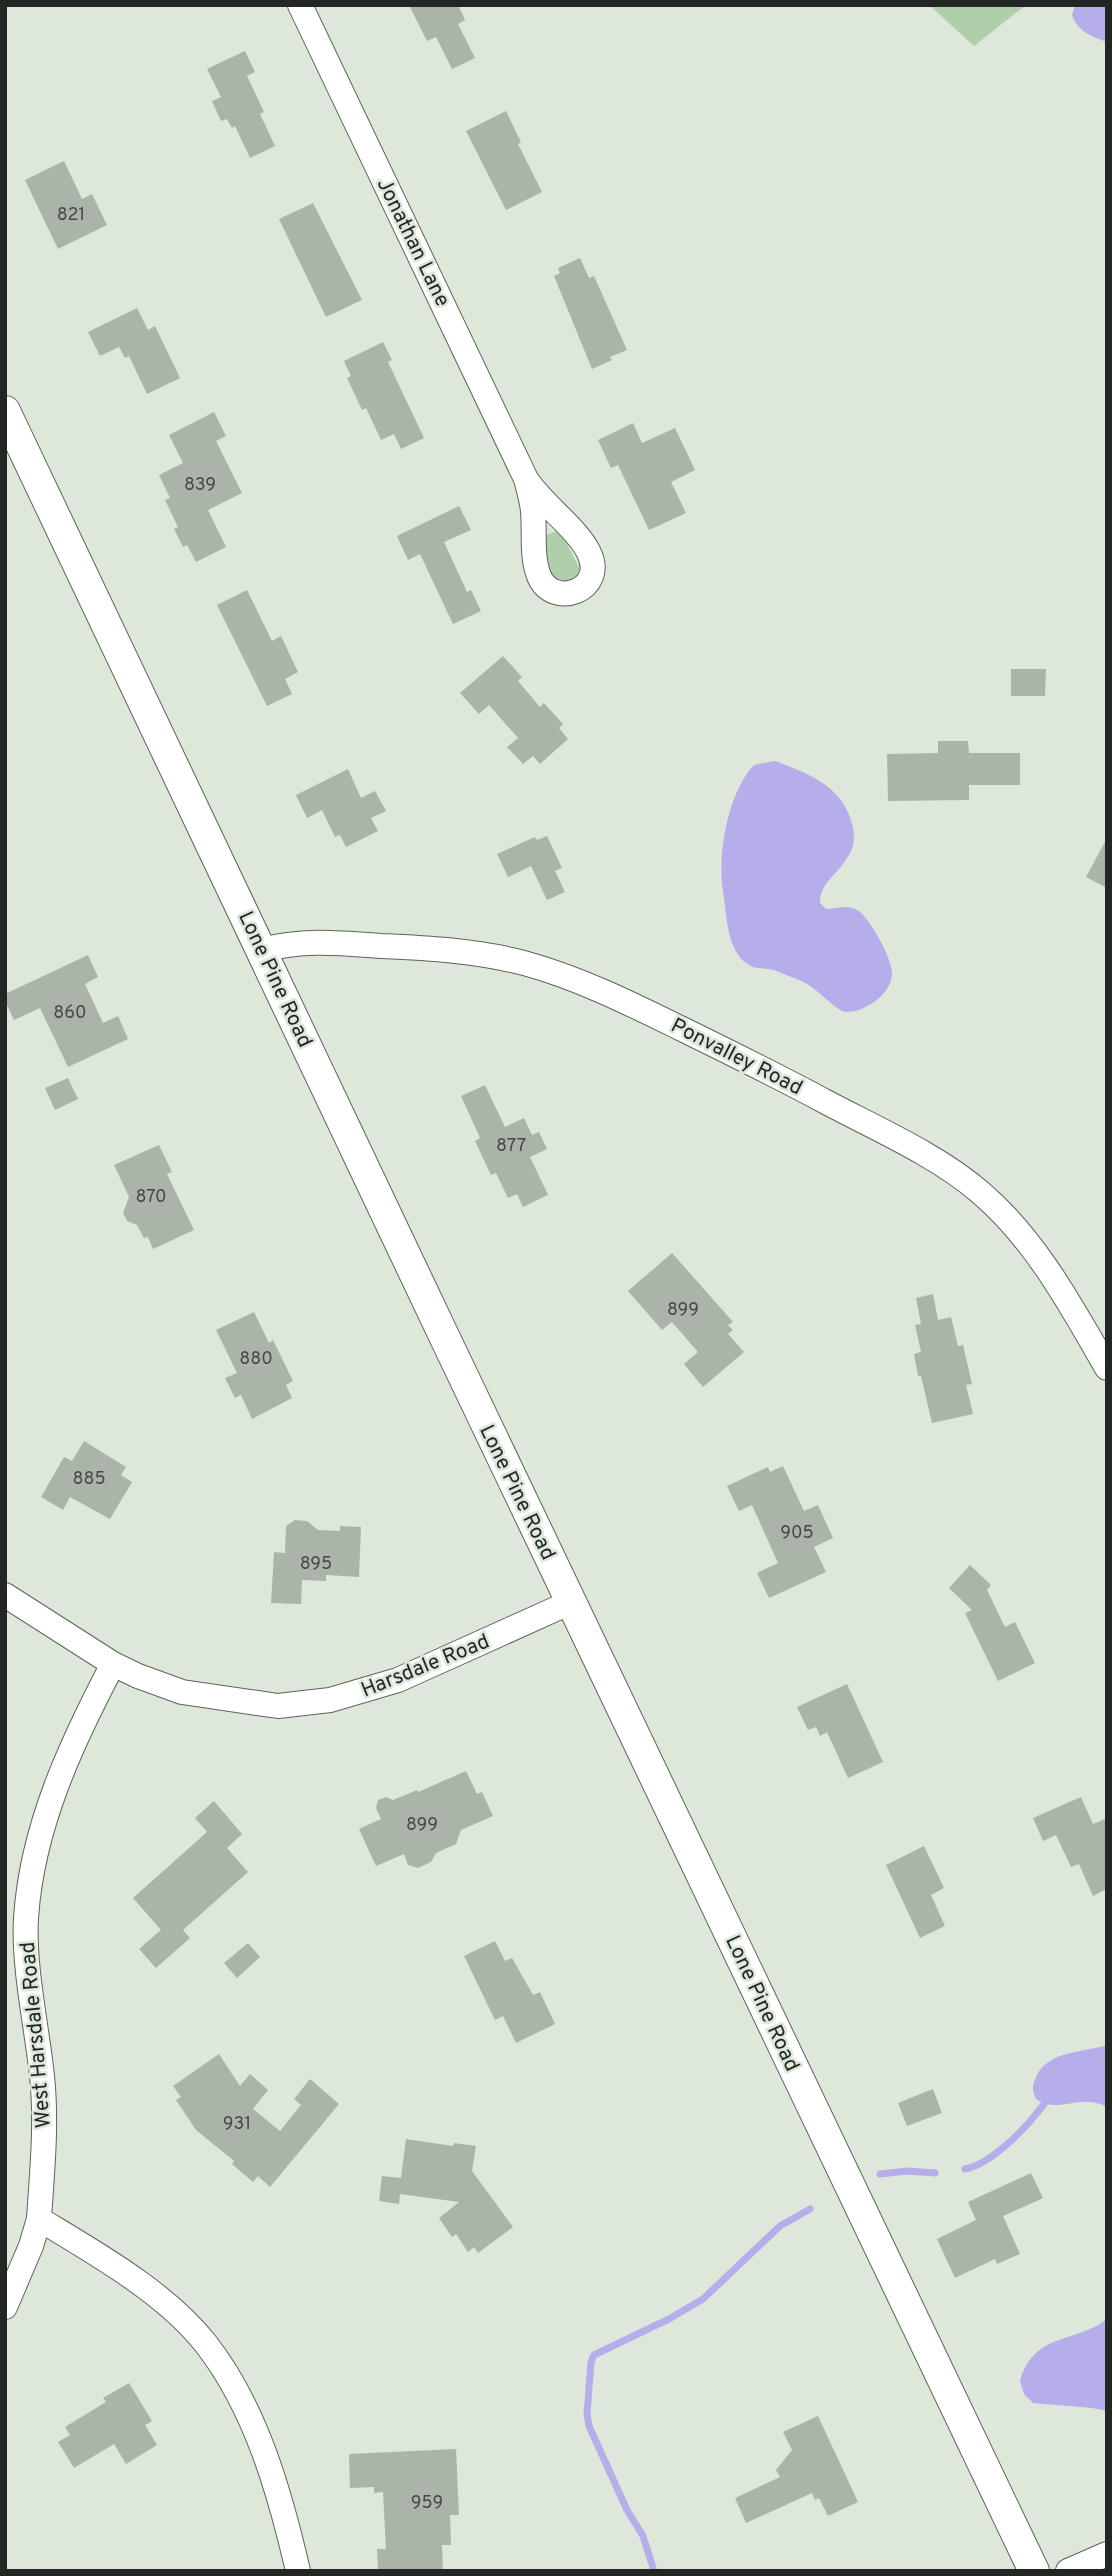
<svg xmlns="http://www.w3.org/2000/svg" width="1112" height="2576" viewBox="0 0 1112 2576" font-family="Overpass,sans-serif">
<rect width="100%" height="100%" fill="#dde8db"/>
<g fill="#afcfaa">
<path d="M 929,5 L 1026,5 L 974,46 Z"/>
<path d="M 557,531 L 566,542 L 580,569 L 576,581 L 553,581 L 546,564 L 546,535 Z"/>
</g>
<g fill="#b6adeb">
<path d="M 1075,5 L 1107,5 L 1107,42 C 1092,37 1077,31 1072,15 Z"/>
<path d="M 775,761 C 810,774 845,787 853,828 C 855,839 854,848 847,858 C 838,874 819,884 820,903 L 826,909 C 837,909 846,904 857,910 C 869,916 893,960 892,974 C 891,994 866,1012 846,1012 C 835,1011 815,985 799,980 C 790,977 782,973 774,970 C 767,968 759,969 753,967 C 726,956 727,915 723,891 C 717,855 728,792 754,765 Z"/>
<path d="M 1107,2045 L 1107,2107 C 1081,2092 1058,2115 1036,2099 C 1032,2091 1032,2085 1036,2077 C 1048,2050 1083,2053 1107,2045 Z"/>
<path d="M 1107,2319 L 1107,2411 L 1092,2408 L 1033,2403 L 1024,2394 L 1020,2381 C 1035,2331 1075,2344 1107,2319 Z"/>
</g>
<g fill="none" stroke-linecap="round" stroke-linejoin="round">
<g stroke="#b6adeb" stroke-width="7">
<path d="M 965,2169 C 992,2164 1028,2126 1044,2104"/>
<path d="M 880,2174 L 907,2171 L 935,2173"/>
<path d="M 654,2571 L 643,2536 L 627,2510 L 589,2426 L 587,2414 L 591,2362 L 594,2355 L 669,2319 L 703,2299 L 780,2226 L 810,2209"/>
</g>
</g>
<g fill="#aab4a9">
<path d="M 409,5 L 458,5 L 465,20 L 458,24 L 475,58 L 452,69 L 436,37 L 427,41 Z"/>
<path d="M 245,51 L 255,72 L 247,76 L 264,112 L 260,114 L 275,146 L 250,158 L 235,126 L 232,128 L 227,119 L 221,121 L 212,101 L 221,97 L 207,69 Z"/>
<path d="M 506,111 L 521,142 L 518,144 L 542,192 L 506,210 L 466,131 Z"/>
<path d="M 64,161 L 82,199 L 92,194 L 107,225 L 58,249 L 25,180 Z"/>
<path d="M 313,203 L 362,300 L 326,317 L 279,219 Z"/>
<path d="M 580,258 L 589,278 L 594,276 L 627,350 L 610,357 L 612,360 L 592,369 L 554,276 L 560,273 L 558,268 Z"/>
<path d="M 137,308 L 148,330 L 155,326 L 180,378 L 147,394 L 129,356 L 125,358 L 119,347 L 100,356 L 88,332 Z"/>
<path d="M 383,342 L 392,360 L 388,362 L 424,438 L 401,449 L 394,434 L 381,440 L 366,408 L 362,410 L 347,378 L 351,376 L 344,361 Z"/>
<path d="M 214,412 L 226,436 L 216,441 L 242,493 L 208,510 L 226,547 L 196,562 L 187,545 L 183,547 L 174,529 L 178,527 L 165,500 L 170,498 L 159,475 L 183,463 L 169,435 Z"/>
<path d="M 633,423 L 642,443 L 675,428 L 695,470 L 671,482 L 686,513 L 649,530 L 618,465 L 611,468 L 598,440 Z"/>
<path d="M 459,506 L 471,530 L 444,542 L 467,592 L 471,590 L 481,611 L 453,624 L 420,554 L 408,560 L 397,536 Z"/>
<path d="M 247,590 L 272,641 L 281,636 L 298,672 L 285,679 L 292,694 L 267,706 L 217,605 Z"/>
<path d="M 503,656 L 522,677 L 518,681 L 540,707 L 544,703 L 563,724 L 559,728 L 568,739 L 540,764 L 533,756 L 523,764 L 507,747 L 518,738 L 489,705 L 479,714 L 460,693 Z"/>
<path d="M 1011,669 L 1046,669 L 1045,696 L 1011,696 Z"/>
<path d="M 938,741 L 968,741 L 969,753 L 1020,753 L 1020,785 L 969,785 L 969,800 L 888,801 L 887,754 L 938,753 Z"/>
<path d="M 348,769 L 361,798 L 375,791 L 386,811 L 371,818 L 378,831 L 346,847 L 340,835 L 335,837 L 322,810 L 307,818 L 296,795 Z"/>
<path d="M 547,836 L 562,868 L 555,871 L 565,892 L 547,900 L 531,866 L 508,877 L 497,854 L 535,837 L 537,840 Z"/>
<path d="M 1107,838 L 1107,888 L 1086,877 Z"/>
<path d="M 88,955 L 98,977 L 85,984 L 103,1023 L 118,1016 L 128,1039 L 68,1067 L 40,1008 L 14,1020 L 5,1001 L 5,994 Z"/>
<path d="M 68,1078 L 78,1099 L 55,1110 L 45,1088 Z"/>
<path d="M 485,1085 L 505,1127 L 524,1118 L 532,1135 L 539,1132 L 547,1149 L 530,1157 L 548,1195 L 523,1207 L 517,1194 L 508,1198 L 496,1173 L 491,1175 L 475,1141 L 480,1138 L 461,1096 Z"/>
<path d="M 159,1145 L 172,1172 L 167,1174 L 194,1230 L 153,1249 L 148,1237 L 144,1238 L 137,1225 L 127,1221 L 123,1213 L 129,1197 L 114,1165 Z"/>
<path d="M 672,1253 L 733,1322 L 728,1325 L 733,1330 L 728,1334 L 744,1352 L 703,1387 L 684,1364 L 698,1352 L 672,1322 L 662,1330 L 628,1291 Z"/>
<path d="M 933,1294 L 938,1320 L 951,1317 L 958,1346 L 963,1345 L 972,1384 L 966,1385 L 973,1414 L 932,1423 L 921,1376 L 918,1376 L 914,1354 L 921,1352 L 915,1325 L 921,1324 L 916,1298 Z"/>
<path d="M 254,1312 L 269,1343 L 273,1340 L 293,1381 L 286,1385 L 292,1398 L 252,1419 L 241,1395 L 235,1398 L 225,1378 L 237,1373 L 216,1330 Z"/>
<path d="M 84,1441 L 126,1467 L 121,1475 L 132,1482 L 110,1519 L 70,1497 L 63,1510 L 41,1497 L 64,1457 L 72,1461 Z"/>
<path d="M 783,1466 L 804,1511 L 818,1505 L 833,1538 L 814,1547 L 826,1572 L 769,1598 L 757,1573 L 778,1563 L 752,1505 L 739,1511 L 727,1486 L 768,1467 L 770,1472 Z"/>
<path d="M 295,1520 L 307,1521 L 318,1530 L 340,1531 L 340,1526 L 361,1527 L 359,1577 L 326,1575 L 326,1581 L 302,1580 L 301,1604 L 271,1603 L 274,1552 L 285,1553 L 286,1526 Z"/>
<path d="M 970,1565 L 991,1585 L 987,1590 L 1005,1627 L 1015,1622 L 1035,1663 L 998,1681 L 965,1613 L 972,1610 L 949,1588 Z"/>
<path d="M 847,1684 L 883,1762 L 848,1778 L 827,1732 L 820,1736 L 816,1727 L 808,1730 L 797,1707 Z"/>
<path d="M 466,1771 L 477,1794 L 482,1792 L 493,1816 L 461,1830 L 456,1844 L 436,1853 L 431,1862 L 418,1868 L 408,1865 L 404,1854 L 376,1866 L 359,1829 L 381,1819 L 376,1808 L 378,1800 L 386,1797 L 393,1800 L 417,1790 L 418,1792 Z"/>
<path d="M 1081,1797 L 1093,1824 L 1107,1818 L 1107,1889 L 1093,1896 L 1079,1864 L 1071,1867 L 1056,1835 L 1043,1841 L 1033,1818 Z"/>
<path d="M 214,1801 L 242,1834 L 227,1848 L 248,1872 L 183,1930 L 190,1938 L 156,1968 L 139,1949 L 161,1930 L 133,1898 L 207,1832 L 195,1818 Z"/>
<path d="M 924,1846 L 944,1888 L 931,1895 L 945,1926 L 920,1938 L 886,1865 Z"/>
<path d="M 495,1941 L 505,1961 L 512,1958 L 533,1995 L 540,1992 L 555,2024 L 516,2043 L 503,2016 L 495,2020 L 464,1956 Z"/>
<path d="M 248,1943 L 260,1957 L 237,1978 L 224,1963 Z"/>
<path d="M 219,2054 L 240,2086 L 250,2074 L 268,2090 L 253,2109 L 280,2131 L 301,2105 L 294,2099 L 310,2079 L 339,2104 L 270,2187 L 258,2176 L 253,2182 L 232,2164 L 234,2161 L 196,2130 L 176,2100 L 181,2097 L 173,2086 Z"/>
<path d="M 933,2089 L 942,2113 L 907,2126 L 898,2103 Z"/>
<path d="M 406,2139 L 453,2146 L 454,2143 L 476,2146 L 472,2171 L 513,2227 L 478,2253 L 474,2247 L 468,2252 L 456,2234 L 452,2237 L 439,2218 L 459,2202 L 400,2194 L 399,2204 L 379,2201 L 382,2176 L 401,2178 Z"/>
<path d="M 1031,2173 L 1043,2198 L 1003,2216 L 1020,2254 L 997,2264 L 995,2259 L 955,2278 L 937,2239 L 976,2220 L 968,2202 Z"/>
<path d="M 129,2383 L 152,2421 L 145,2425 L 157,2445 L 126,2464 L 114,2444 L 74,2468 L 58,2442 L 70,2435 L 65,2427 L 106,2402 L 103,2398 Z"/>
<path d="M 818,2416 L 858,2502 L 828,2516 L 819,2498 L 815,2500 L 812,2493 L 746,2523 L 735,2498 L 780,2477 L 776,2470 L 792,2450 L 783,2432 Z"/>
<path d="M 456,2449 L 459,2515 L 450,2515 L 451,2545 L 442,2545 L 443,2571 L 378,2571 L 377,2549 L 386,2549 L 383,2492 L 374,2493 L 374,2487 L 350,2488 L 349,2454 Z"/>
</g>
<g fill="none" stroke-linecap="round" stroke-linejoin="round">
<defs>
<g id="minor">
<path d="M 300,5 L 526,479 C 543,505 578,529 589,553 C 607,590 553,610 539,576 C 531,556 535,532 533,511 C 532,501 529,490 526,479"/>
<path d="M 262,950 C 303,939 340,943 382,946 C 429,948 478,951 524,963 C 579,978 629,1003 680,1028 C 729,1052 778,1076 826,1102 C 875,1128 939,1156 981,1193 C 1036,1240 1071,1306 1107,1368"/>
<path d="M 5,1595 L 113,1664 L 138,1676 L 182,1692 L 278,1706 L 330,1700 L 398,1680 L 571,1602"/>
<path d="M 113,1664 C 71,1744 32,1827 26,1918 C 23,1966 37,2028 42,2076 C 47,2124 42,2172 39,2219 C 95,2253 165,2292 206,2344 C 256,2408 280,2493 298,2571"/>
<path d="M 5,2307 L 31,2246 L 39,2219"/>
<path d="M 1068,2571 L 1107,2554"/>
</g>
<path id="tertiary" d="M 5,411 L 444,1336 L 1034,2571"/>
</defs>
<use href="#minor" stroke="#5b6459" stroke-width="26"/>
<use href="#tertiary" stroke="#5b6459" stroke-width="32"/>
<use href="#minor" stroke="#fff" stroke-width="24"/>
<use href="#tertiary" stroke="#fff" stroke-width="30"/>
</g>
<g text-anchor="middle" stroke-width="5" stroke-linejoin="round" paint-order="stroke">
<g font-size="18" fill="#454a44">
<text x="71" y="220">821</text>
<text x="200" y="490">839</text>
<text x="70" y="1018">860</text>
<text x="511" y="1151">877</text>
<text x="151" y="1202">870</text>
<text x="683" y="1315">899</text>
<text x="256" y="1364">880</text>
<text x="89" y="1484">885</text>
<text x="797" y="1538">905</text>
<text x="316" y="1569">895</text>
<text x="422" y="1830">899</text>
<text x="237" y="2129">931</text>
<text x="427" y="2508">959</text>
</g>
<g font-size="21" fill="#232723" stroke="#dde8db">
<text transform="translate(414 242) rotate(64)" y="7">Jonathan Lane</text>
<text transform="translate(276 979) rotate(65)" y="7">Lone Pine Road</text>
<text transform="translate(737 1056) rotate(27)" y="7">Ponvalley Road</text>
<text transform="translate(518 1492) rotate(64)" y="7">Lone Pine Road</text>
<text transform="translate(425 1665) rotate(-22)" y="7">Harsdale Road</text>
<text transform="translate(763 2003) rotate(65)" y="7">Lone Pine Road</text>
<text transform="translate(35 2035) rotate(-95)" y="7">West Harsdale Road</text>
</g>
</g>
<rect width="1112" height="2576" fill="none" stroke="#232723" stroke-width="14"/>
</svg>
